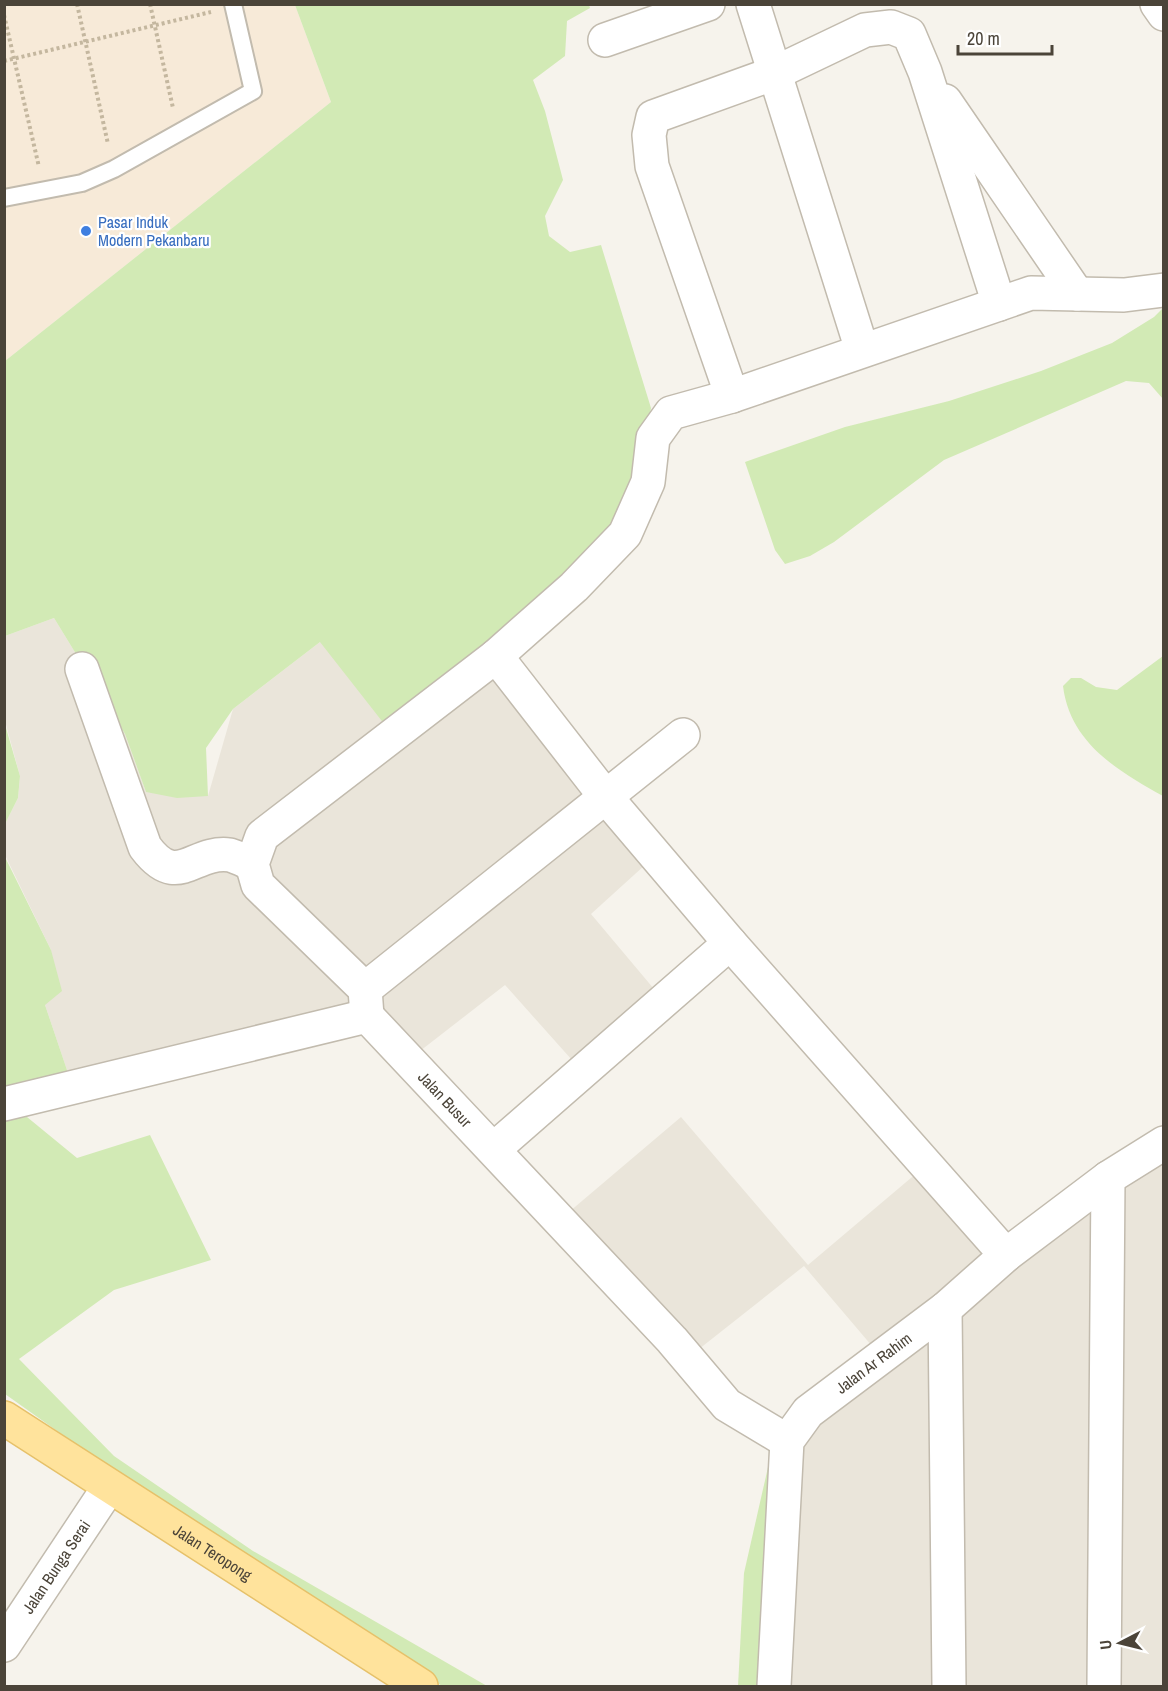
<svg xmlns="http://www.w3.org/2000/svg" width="1168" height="1691" viewBox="0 0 1168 1691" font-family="'Archivo Narrow',sans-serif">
<rect width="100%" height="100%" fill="#f6f3ec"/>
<g fill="#eae5da">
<path d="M 54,618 L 125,734 L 146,792 L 208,796 L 233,709 L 320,642 L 494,677 L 645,865 L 591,914 L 654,989 L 572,1060 L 505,985 L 420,1051 L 350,1004 L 68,1073 L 45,1005 L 51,950 L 5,855 L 5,824 L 18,798 L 20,776 L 5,721 L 5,636 Z"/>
<path d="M 681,1117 L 808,1265 L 918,1172 L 991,1252 L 872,1346 L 804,1266 L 694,1353 L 569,1212 Z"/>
<path d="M 1163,1125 L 1163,1686 L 779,1686 L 792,1451 L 813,1423 L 1132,1148 Z"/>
</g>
<path fill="#f7ead8" d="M 5,5 L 295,5 L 331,102 L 5,361 Z"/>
<g fill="#d2eab5">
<path d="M 295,5 L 589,5 L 590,8 L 567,21 L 565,56 L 533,80 L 545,111 L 563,180 L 545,216 L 549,236 L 570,252 L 601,245 L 651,408 L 639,480 L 620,524 L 521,618 L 385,725 L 320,642 L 233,709 L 206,748 L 208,796 L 177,798 L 146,792 L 125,734 L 54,618 L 5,636 L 5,361 L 331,102 Z"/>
<path d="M 1163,308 L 1163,399 L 1149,383 L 1126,381 L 944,460 L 834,542 L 810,556 L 785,564 L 775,550 L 745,462 L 845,427 L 949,401 L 1041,371 L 1112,343 L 1154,317 Z"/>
<path d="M 1163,656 L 1163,796 C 1118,771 1070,743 1063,686 L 1071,678 L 1081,678 L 1096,687 L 1117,690 Z"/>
<path d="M 4,721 L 20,776 L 18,798 L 5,824 Z"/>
<path d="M 4,855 L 51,950 L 62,991 L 45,1005 L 68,1073 L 4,1088 Z"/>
<path d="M 27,1117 L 77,1158 L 150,1135 L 211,1260 L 114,1290 L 19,1359 L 114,1456 L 253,1551 L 487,1686 L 442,1686 L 319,1606 L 205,1536 L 5,1394 L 5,1118 Z"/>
<path d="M 771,1454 L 760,1670 L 757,1686 L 738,1686 L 744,1573 Z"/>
</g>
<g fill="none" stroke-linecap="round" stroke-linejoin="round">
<defs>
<path id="lane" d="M 4,198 L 82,183 L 114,169 L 253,91 L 233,4"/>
<g id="street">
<path d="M 753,4 L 862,350"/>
<path d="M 1157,4 L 1164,14"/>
<path d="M 605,40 L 708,4"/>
<path d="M 945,101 L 1077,294"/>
<path d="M 732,396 L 652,166 L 649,135 L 653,117 L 775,73 L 865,30 L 891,27 L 909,34 L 925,72 L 999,304"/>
<path d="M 82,669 L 145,847 C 178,891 192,850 230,855 C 237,857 245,861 252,864"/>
<path d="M 730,943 L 1006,1255"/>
<path d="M 365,989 L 683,735"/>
<path d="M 367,1016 L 365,989 L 258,885 L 252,864 L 262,836 L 496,656 L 574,587 L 625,534 L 648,482 L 653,438 L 671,413 L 732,396 L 1031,293 L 1124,295 L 1164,290"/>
<path id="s1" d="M 367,1016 L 672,1340 L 727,1405 L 787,1441"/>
<path d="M 4,1104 L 367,1016"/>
<path d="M 494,1149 L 730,943 L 605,796 L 496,656"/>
<path d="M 945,1309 L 949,1686"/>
<path id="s2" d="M 4,1645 L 109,1487"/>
<path id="s3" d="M 774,1686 L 787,1441 L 808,1412 L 945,1309 L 1006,1255 L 1108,1178 L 1164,1143"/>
<path d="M 1104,1686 L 1108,1178"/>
</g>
<g id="primary">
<path id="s4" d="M 4,1418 L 421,1686"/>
</g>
</defs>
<use href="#lane" stroke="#c2bbae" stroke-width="20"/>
<use href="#street" stroke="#c2bbae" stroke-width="36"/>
<use href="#primary" stroke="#e6c16a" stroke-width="36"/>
<g stroke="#c4b79f" stroke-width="4" stroke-dasharray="3 3" stroke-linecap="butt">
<path d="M 77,4 L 108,144"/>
<path d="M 150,4 L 173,108"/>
<path d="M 4,15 L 39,167"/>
<path d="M 4,61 L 211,12"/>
</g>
<use href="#lane" stroke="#fff" stroke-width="16"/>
<use href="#street" stroke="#fff" stroke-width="33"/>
<use href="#primary" stroke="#ffe39c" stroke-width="33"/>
</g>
<circle fill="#3f7fe0" stroke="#fff" stroke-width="2" cx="86" cy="231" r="6"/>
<g text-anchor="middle" stroke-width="4.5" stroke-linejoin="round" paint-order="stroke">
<g font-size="16" fill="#366cbe" stroke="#fff" text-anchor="start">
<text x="98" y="228">Pasar Induk<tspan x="98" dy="18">Modern Pekanbaru</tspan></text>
</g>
<g font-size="16" fill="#4b4439" stroke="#fff">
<text dy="6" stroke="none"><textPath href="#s1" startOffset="114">Jalan Busur</textPath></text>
<text dy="6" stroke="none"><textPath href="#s3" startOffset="363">Jalan Ar Rahim</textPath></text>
<text dy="6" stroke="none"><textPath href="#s4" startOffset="248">Jalan Teropong</textPath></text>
<text dy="6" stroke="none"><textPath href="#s2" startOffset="94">Jalan Bunga Serai</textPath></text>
</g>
</g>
<rect width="1168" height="1691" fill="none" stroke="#4b4439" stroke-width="12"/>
<g transform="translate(1120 1643) rotate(263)" stroke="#ffffff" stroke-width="4.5" paint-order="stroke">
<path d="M0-4.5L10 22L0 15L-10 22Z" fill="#4b4439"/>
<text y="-9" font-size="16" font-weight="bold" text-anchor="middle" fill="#4b4439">U</text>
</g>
<path d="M958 45v9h94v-9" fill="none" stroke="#4b4439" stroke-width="3"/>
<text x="967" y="45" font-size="18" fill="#4b4439" stroke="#ffffff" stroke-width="4.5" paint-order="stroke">20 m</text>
</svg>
